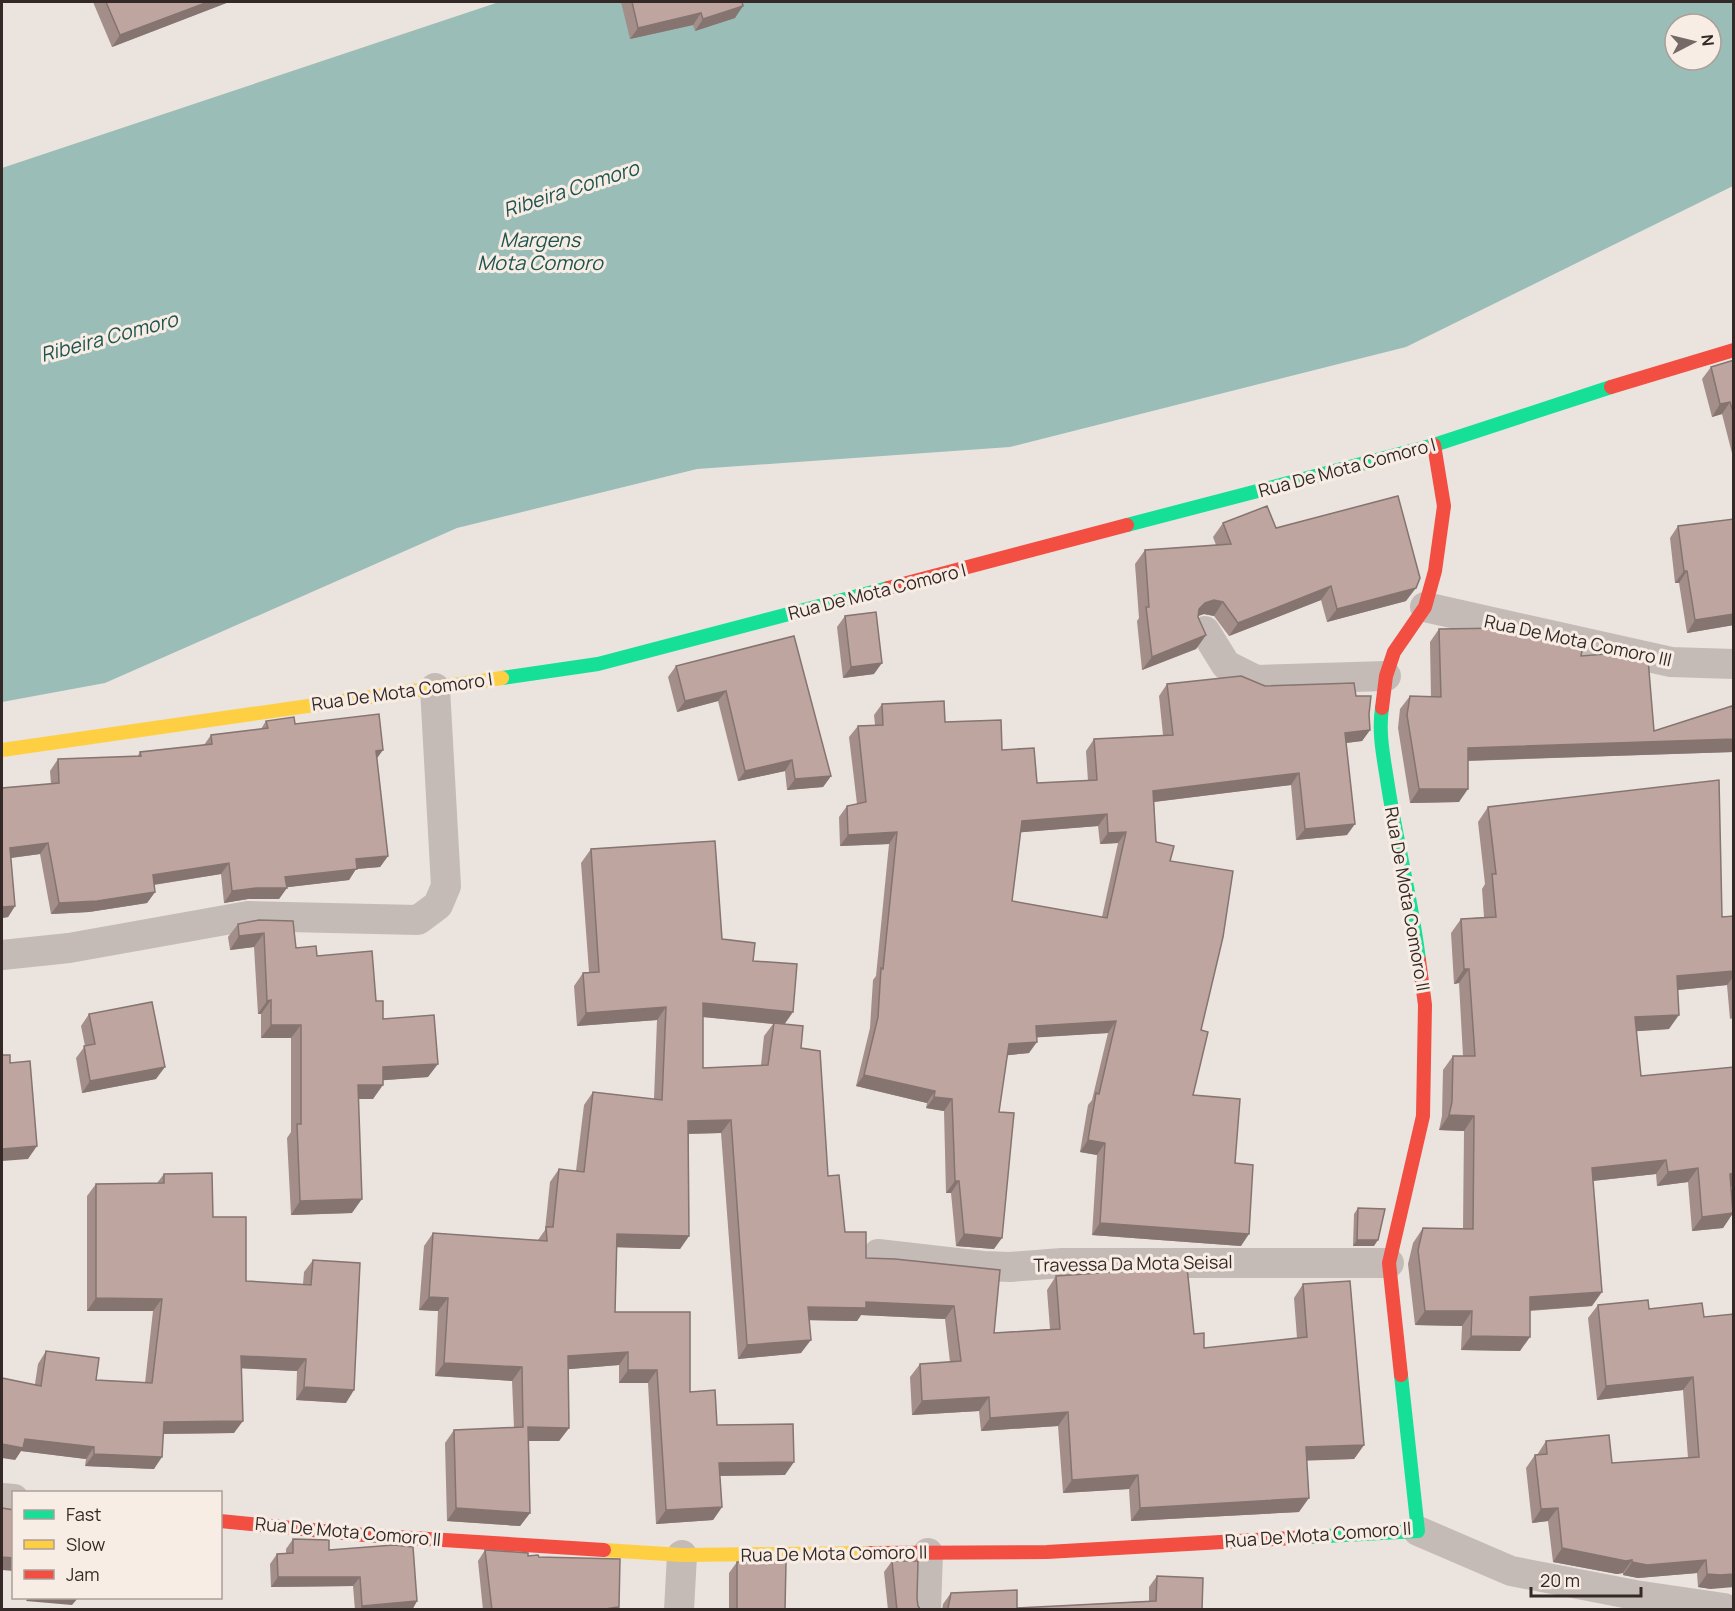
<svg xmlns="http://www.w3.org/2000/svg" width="1735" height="1611" viewBox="0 0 1735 1611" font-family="Manrope,sans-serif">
<rect width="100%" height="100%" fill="#ebe3de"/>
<path fill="#9bbdb8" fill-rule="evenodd" d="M 499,2 L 1733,2 L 1733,186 L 1406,347 L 1010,447 L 697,469 L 457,528 L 105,683 L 2,702 L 2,168 ZM 1675,24 L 1711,24 L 1711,60 L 1675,60 Z"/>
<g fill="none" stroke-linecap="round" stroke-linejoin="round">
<g stroke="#c4bbb7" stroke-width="30">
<path d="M 1425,607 L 1671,662 L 1734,664"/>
<path d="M 1205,631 L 1226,665 L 1256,680 L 1386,676"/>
<path d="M 2,955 L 69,948 L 248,916 L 418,920 L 438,905 L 446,886 L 435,688"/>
<path d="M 878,1254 L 983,1266 L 1010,1267 L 1062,1263 L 1389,1263"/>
<path d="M 2,1498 L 14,1499"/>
<path d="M 1418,1531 L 1511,1571 L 1635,1595 L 1724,1608"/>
<path d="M 679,1610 L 682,1555"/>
<path d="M 926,1610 L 928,1553"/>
</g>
<g stroke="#16e098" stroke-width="14">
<path d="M 1127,525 L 1434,445 L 1611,387"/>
<path d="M 502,678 L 598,664 L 888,588"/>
<path d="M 1382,708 C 1378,734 1384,759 1388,786 C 1397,844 1412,901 1419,960"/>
<path d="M 1309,1537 L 1418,1531 L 1401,1375"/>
</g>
<g stroke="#ffcf43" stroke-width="14">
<path d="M 2,750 L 502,678"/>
<path d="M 604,1550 L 682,1555 L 869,1553"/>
</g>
<g stroke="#f24e42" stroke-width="14">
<path d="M 1611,387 L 1734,350"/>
<path d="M 888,588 L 1127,525"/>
<path d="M 1382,708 L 1386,676 L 1394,652 L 1425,607 L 1435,571 L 1444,506 L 1434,445"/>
<path d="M 1401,1375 L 1389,1263 L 1423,1116 L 1425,1005 L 1419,960"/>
<path d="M 220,1521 L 364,1535 L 604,1550"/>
<path d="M 869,1553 L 1047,1552 L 1309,1537"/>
</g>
</g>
<g fill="#a38e8a" fill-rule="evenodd">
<path d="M 93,2 L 229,2 L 112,47 Z"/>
<path d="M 621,2 L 742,2 L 735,18 L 695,31 L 693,25 L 630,39 Z"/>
<path d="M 1734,360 L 1734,461 L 1722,414 L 1712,417 L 1702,379 L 1711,367 Z"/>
<path d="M 1734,519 L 1734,625 L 1687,633 L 1679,583 L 1675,583 L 1670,538 L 1678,526 Z"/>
<path d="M 1223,523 L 1276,528 L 1406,601 L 1327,622 L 1321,600 L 1229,636 L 1214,616 L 1204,614 L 1198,616 L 1198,617 L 1206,635 L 1196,649 L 1142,670 L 1137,621 L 1139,618 L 1135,564 L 1145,550 L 1216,545 L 1213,537 Z"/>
<path d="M 845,616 L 874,674 L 843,678 L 837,627 Z"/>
<path d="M 1439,629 L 1581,656 L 1654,731 L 1734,710 L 1734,751 L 1733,752 L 1468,761 L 1459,802 L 1410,803 L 1398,728 L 1400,709 L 1410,696 L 1431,697 L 1430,642 Z"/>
<path d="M 794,636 L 831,776 L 823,787 L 787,790 L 785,771 L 738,781 L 718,701 L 677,712 L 668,677 L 676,666 Z"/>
<path d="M 1167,684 L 1265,686 L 1356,696 L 1369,714 L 1370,730 L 1362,741 L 1346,743 L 1347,835 L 1296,840 L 1291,785 L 1154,802 L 1156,842 L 1170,861 L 1201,1030 L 1193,1095 L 1235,1163 L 1241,1246 L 1092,1235 L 1097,1155 L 1080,1152 L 1088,1105 L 1092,1100 L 1108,1033 L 1037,1037 L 1029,1053 L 1007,1055 L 999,1112 L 994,1249 L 956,1246 L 951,1193 L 946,1193 L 944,1111 L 926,1108 L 927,1103 L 856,1086 L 870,1028 L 873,980 L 876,976 L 889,844 L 840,846 L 839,817 L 847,806 L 857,804 L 849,737 L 858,726 L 875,725 L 874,715 L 882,704 L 945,722 L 1002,750 L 1037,783 L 1088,781 L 1086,751 L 1094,739 L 1163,735 L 1159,696 ZM 1098,826 L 1100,844 L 1118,843 L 1102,917 L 1012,901 L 1020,832 Z"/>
<path d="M 266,721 L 295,724 L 377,759 L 388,856 L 380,867 L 356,869 L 349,880 L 287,887 L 279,899 L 248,899 L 224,903 L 221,874 L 154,885 L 155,892 L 147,903 L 89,912 L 51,914 L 40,854 L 11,858 L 15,906 L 8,917 L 2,918 L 2,788 L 51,784 L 50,771 L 58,759 L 137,757 L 140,752 L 204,745 L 211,735 L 261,729 Z"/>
<path d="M 1488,807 L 1722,917 L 1734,916 L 1734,1018 L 1730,1019 L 1727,985 L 1678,990 L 1669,1029 L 1636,1031 L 1641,1076 L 1734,1067 L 1734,1186 L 1731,1187 L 1733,1213 L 1723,1228 L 1692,1231 L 1688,1182 L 1657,1186 L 1656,1174 L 1593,1181 L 1592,1306 L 1530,1311 L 1520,1351 L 1461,1350 L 1462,1326 L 1415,1325 L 1408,1264 L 1413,1243 L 1423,1228 L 1463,1229 L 1464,1131 L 1439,1130 L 1442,1116 L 1443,1070 L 1453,1056 L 1463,1056 L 1459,983 L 1454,984 L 1451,933 L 1461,919 L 1484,917 L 1482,889 L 1485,884 L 1478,822 Z"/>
<path d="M 591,849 L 753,961 L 784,1024 L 801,1048 L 828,1176 L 845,1232 L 866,1258 L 895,1259 L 994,1333 L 1050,1329 L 1047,1290 L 1056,1276 L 1194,1334 L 1204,1348 L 1297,1338 L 1294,1298 L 1303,1284 L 1364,1445 L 1354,1459 L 1306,1460 L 1299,1512 L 1131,1521 L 1129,1489 L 1063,1493 L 1058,1426 L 981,1431 L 979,1411 L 912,1415 L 910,1377 L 920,1364 L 950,1362 L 945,1319 L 861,1315 L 857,1321 L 809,1320 L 801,1353 L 738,1359 L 721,1133 L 689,1134 L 689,1236 L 680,1249 L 617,1247 L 615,1312 L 690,1392 L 717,1425 L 785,1475 L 720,1476 L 722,1507 L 713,1520 L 656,1524 L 648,1383 L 619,1383 L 619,1365 L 568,1369 L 569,1428 L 559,1441 L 529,1441 L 530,1513 L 520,1526 L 447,1521 L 445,1443 L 454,1430 L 514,1428 L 512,1381 L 435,1376 L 438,1311 L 419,1310 L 424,1246 L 433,1233 L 538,1240 L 545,1230 L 550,1182 L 559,1169 L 576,1171 L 584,1105 L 593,1092 L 654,1099 L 657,1020 L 577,1026 L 574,986 L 583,973 L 589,972 L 581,863 ZM 703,1017 L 773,1024 L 764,1036 L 761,1065 L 703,1068 Z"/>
<path d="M 259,920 L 296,948 L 317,956 L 376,1001 L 383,1019 L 428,1077 L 383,1080 L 373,1099 L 358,1099 L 352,1213 L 291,1215 L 287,1138 L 291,1132 L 291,1038 L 261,1038 L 261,1014 L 258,1014 L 254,947 L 230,950 L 228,937 L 238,924 Z"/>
<path d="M 89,1014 L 156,1079 L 82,1093 L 76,1058 L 85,1046 L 81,1026 Z"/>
<path d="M 164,1174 L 213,1217 L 246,1281 L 303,1284 L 304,1272 L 313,1260 L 346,1403 L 296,1400 L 297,1371 L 242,1368 L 234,1433 L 163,1434 L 154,1469 L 85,1466 L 86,1459 L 21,1451 L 15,1460 L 35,1384 L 38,1364 L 46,1351 L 96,1380 L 145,1383 L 153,1311 L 87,1311 L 87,1196 L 96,1184 L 157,1183 Z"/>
<path d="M 1358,1208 L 1374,1246 L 1353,1246 L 1354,1214 Z"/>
<path d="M 1702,1303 L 1711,1589 L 1698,1587 L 1697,1573 L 1638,1578 L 1623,1575 L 1623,1573 L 1617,1574 L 1553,1562 L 1548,1521 L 1532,1523 L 1526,1468 L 1535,1455 L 1537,1455 L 1546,1441 L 1612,1463 L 1688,1458 L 1683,1390 L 1597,1400 L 1588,1318 L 1598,1305 L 1649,1309 Z"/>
<path d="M 293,1539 L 329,1550 L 417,1601 L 412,1610 L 355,1610 L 353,1586 L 271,1587 L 270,1564 L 277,1554 L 286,1554 L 286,1549 Z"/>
<path d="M 485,1550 L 528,1556 L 619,1607 L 618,1610 L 483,1610 L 478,1561 Z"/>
<path d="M 892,1561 L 917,1598 L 918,1606 L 921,1610 L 888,1610 L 884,1572 Z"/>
<path d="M 737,1562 L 785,1610 L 729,1610 L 729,1573 Z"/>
<path d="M 1157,1576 L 1202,1610 L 942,1610 L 943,1604 L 951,1593 L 1017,1608 L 1149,1601 L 1149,1587 Z"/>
</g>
<g fill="#857470">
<path d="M 208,2 L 229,2 L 112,47 L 120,35 Z"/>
<path d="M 743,6 L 735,18 L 695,31 L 703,19 Z"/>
<path d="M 701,13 L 693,25 L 630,39 L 638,28 Z"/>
<path d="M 1730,402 L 1722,414 L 1712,417 L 1720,404 Z"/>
<path d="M 1684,571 L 1687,571 L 1679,583 L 1675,583 Z"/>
<path d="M 1331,586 L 1321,600 L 1229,636 L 1238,623 Z"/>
<path d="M 1416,588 L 1406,601 L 1327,622 L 1337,609 Z"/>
<path d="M 1214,600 L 1223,602 L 1214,616 L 1204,614 L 1195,617 L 1199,609 L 1205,603 Z"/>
<path d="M 1734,614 L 1734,625 L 1687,633 L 1695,620 Z"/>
<path d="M 1206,635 L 1196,649 L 1142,670 L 1152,657 Z"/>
<path d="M 882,663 L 874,674 L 843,678 L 851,667 Z"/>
<path d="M 726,691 L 718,701 L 677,712 L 685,701 Z"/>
<path d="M 1370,730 L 1362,741 L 1337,744 L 1345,733 Z"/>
<path d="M 1734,739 L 1733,752 L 1458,761 L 1468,748 Z"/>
<path d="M 383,750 L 375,761 L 376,751 Z"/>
<path d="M 792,760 L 785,771 L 738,781 L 745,771 Z"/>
<path d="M 1299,773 L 1291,785 L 1145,803 L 1153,791 Z"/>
<path d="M 831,776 L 823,787 L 787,790 L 795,779 Z"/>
<path d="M 1419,789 L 1468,789 L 1459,802 L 1410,803 Z"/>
<path d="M 1107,814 L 1098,826 L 1013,833 L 1022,821 Z"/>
<path d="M 1355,824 L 1347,835 L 1296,840 L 1305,829 Z"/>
<path d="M 897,832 L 889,844 L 840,846 L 848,835 Z"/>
<path d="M 1126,832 L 1118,843 L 1100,844 L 1108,833 Z"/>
<path d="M 48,843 L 40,854 L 2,859 L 10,848 Z"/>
<path d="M 388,856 L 380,867 L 356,869 L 349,880 L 281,888 L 287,888 L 279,899 L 248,899 L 224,903 L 232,891 L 356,859 Z"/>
<path d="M 229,863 L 221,874 L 145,886 L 153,875 Z"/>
<path d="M 155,892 L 147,903 L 89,912 L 51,914 L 59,903 Z"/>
<path d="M 15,906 L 8,917 L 2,918 L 2,907 Z"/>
<path d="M 264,933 L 254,947 L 230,950 L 239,936 Z"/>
<path d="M 1464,969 L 1469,969 L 1459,983 L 1454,984 Z"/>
<path d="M 1734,971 L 1734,976 L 1727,985 L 1667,991 L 1677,976 Z"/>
<path d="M 271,1000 L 261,1014 L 258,1014 L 267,1001 Z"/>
<path d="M 703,1003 L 793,1012 L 784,1025 L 693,1016 Z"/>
<path d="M 666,1007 L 657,1020 L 577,1026 L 586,1013 Z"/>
<path d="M 1679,1015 L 1669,1029 L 1625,1032 L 1635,1017 Z"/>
<path d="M 1116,1021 L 1108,1033 L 1028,1038 L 1036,1026 Z"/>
<path d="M 271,1025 L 301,1025 L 291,1038 L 261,1038 Z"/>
<path d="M 1037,1042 L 1029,1053 L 1000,1056 L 1009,1044 Z"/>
<path d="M 438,1064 L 428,1077 L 373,1081 L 383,1067 Z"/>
<path d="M 165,1067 L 156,1079 L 82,1093 L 90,1081 Z"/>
<path d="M 864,1075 L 935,1091 L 927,1103 L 856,1086 Z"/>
<path d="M 358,1085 L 383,1085 L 373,1099 L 348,1099 Z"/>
<path d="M 934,1097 L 952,1099 L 944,1111 L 926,1108 Z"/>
<path d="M 1449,1115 L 1474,1116 L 1464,1131 L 1439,1130 Z"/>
<path d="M 731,1120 L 721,1133 L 679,1134 L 688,1121 Z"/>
<path d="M 1088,1140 L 1105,1143 L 1097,1155 L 1080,1152 Z"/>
<path d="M 37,1146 L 28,1159 L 2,1161 L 2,1149 Z"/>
<path d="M 1666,1160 L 1656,1174 L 1582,1182 L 1592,1168 Z"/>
<path d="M 1698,1168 L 1688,1182 L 1657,1186 L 1668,1172 Z"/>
<path d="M 1734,1173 L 1734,1186 L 1719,1188 L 1730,1174 Z"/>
<path d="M 955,1181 L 959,1181 L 951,1193 L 946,1193 Z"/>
<path d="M 362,1199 L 352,1213 L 291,1215 L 300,1201 Z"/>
<path d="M 1733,1213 L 1723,1228 L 1692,1231 L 1702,1217 Z"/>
<path d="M 1100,1223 L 1249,1234 L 1241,1246 L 1092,1235 Z"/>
<path d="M 617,1234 L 689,1236 L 680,1249 L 607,1247 Z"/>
<path d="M 964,1234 L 1002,1238 L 994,1249 L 956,1246 Z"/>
<path d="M 1357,1240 L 1378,1240 L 1374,1246 L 1353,1246 Z"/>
<path d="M 1602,1292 L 1592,1306 L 1520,1311 L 1530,1297 Z"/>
<path d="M 429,1297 L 448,1298 L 438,1311 L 419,1310 Z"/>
<path d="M 96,1298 L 162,1299 L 153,1311 L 87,1311 Z"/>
<path d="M 866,1302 L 954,1306 L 945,1319 L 861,1315 L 857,1321 L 799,1320 L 808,1307 Z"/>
<path d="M 1425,1311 L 1472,1311 L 1462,1326 L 1415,1325 Z"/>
<path d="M 1471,1336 L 1530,1337 L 1520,1351 L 1461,1350 Z"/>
<path d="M 811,1340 L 801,1353 L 738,1359 L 747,1345 Z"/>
<path d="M 628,1352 L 619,1365 L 559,1370 L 568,1356 Z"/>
<path d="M 241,1356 L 306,1359 L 297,1371 L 233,1368 Z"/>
<path d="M 444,1363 L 522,1367 L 512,1381 L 435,1376 Z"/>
<path d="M 628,1370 L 657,1370 L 648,1383 L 619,1383 Z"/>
<path d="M 1693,1377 L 1683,1390 L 1597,1400 L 1606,1386 Z"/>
<path d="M 304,1387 L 354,1390 L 346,1403 L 296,1400 Z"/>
<path d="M 989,1397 L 979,1411 L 912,1415 L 922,1401 Z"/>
<path d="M 1068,1412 L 1058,1426 L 981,1431 L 990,1418 Z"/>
<path d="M 243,1421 L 234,1433 L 155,1434 L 164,1422 Z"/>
<path d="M 528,1427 L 569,1428 L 559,1441 L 519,1441 Z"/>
<path d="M 25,1439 L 94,1447 L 86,1459 L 21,1451 L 15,1460 L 2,1458 L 2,1444 Z"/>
<path d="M 1364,1445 L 1354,1459 L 1296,1461 L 1306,1447 Z"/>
<path d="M 94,1454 L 162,1457 L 154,1469 L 85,1466 Z"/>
<path d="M 794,1462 L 785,1475 L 710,1476 L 719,1463 Z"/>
<path d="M 1138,1475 L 1129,1489 L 1063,1493 L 1072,1480 Z"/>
<path d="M 1309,1498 L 1299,1512 L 1131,1521 L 1140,1508 Z"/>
<path d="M 722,1507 L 713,1520 L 656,1524 L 666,1510 Z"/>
<path d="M 456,1508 L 530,1513 L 520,1526 L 447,1521 Z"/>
<path d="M 1558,1508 L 1548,1521 L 1532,1523 L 1541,1509 Z"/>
<path d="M 1562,1548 L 1632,1560 L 1623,1573 L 1617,1574 L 1553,1562 Z"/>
<path d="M 2,1557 L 14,1558 L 14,1571 L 2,1570 Z"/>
<path d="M 1706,1560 L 1697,1573 L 1638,1578 L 1623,1575 L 1632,1562 Z"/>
<path d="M 1707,1574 L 1734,1574 L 1734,1587 L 1711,1589 L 1698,1587 Z"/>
<path d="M 278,1577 L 360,1577 L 353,1586 L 271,1587 Z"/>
<path d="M 28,1598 L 78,1598 L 72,1605 L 26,1601 Z"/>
<path d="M 417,1601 L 412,1610 L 360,1610 L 362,1606 Z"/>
<path d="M 619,1607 L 618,1610 L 598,1610 Z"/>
</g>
<g fill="#bea5a0" stroke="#857470" stroke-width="1.5" fill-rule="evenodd">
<path d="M 106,2 L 208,2 L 120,35 Z"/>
<path d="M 632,2 L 742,2 L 743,6 L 703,19 L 701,13 L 638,28 Z"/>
<path d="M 1734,360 L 1734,415 L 1730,402 L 1720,404 L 1711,367 Z"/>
<path d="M 1398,496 L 1420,578 L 1416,588 L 1337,609 L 1331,586 L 1238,623 L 1223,602 L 1214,600 L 1205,603 L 1199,609 L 1198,617 L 1206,635 L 1152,657 L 1146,607 L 1149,607 L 1145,550 L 1231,544 L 1223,523 L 1267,506 L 1276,528 Z"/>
<path d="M 1734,519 L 1734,614 L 1695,620 L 1687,571 L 1684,571 L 1678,526 Z"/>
<path d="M 876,612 L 882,663 L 851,667 L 845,616 Z"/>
<path d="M 1506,628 L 1583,645 L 1581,656 L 1619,653 L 1648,659 L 1654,731 L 1732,706 L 1734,710 L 1734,739 L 1468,748 L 1468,789 L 1419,789 L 1407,715 L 1410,696 L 1441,697 L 1439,629 Z"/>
<path d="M 794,636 L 831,776 L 795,779 L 792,760 L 745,771 L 726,691 L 685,701 L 676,666 Z"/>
<path d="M 1241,676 L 1265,686 L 1354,683 L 1356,696 L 1371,696 L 1369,714 L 1370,730 L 1345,733 L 1355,824 L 1305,829 L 1299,773 L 1153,791 L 1156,842 L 1174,846 L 1170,861 L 1233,871 L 1223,937 L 1201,1030 L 1208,1032 L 1193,1095 L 1240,1099 L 1235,1163 L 1253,1165 L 1249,1234 L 1100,1223 L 1105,1143 L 1088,1140 L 1096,1093 L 1099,1094 L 1116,1021 L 1036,1026 L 1037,1042 L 1009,1044 L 999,1112 L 1014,1113 L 1002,1238 L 964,1234 L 959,1181 L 955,1181 L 952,1099 L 934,1097 L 935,1091 L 864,1075 L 878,1017 L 881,968 L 883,969 L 897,832 L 848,835 L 847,806 L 866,802 L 858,726 L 883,725 L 882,704 L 944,701 L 945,722 L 1001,720 L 1002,750 L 1034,748 L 1037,783 L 1097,780 L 1094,739 L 1173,735 L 1167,684 ZM 1107,814 L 1108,833 L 1126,832 L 1107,918 L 1012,901 L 1022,821 Z"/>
<path d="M 379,714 L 383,750 L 376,751 L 388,856 L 356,859 L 357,869 L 285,877 L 287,888 L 256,888 L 232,891 L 229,863 L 153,875 L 155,892 L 97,901 L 59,903 L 48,843 L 10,848 L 15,906 L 2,907 L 2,788 L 59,783 L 58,759 L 141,756 L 140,752 L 212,744 L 211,735 L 268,728 L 266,721 L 294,717 L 295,724 Z"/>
<path d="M 1719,780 L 1722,917 L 1734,916 L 1734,971 L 1677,976 L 1679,1015 L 1635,1017 L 1641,1076 L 1734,1067 L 1734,1173 L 1730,1174 L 1733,1213 L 1702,1217 L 1698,1168 L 1668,1172 L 1666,1160 L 1592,1168 L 1602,1292 L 1530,1297 L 1530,1337 L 1471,1336 L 1472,1311 L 1425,1311 L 1418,1250 L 1423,1228 L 1473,1229 L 1474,1116 L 1449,1115 L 1452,1102 L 1453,1056 L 1475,1056 L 1469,969 L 1464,969 L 1461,919 L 1496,917 L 1492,874 L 1496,874 L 1488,807 Z"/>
<path d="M 715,841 L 722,939 L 755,943 L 753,961 L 797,964 L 793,1012 L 703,1003 L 703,1068 L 768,1065 L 774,1023 L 803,1026 L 801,1048 L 820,1051 L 828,1176 L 839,1175 L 845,1232 L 866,1232 L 866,1258 L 895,1259 L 1000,1270 L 994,1333 L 1060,1329 L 1056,1276 L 1187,1267 L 1194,1334 L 1204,1333 L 1204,1348 L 1307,1337 L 1303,1284 L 1350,1281 L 1364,1445 L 1306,1447 L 1309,1498 L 1140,1508 L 1138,1475 L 1072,1480 L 1068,1412 L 990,1418 L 989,1397 L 922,1401 L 920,1364 L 961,1361 L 954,1306 L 866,1302 L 866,1308 L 808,1307 L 811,1340 L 747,1345 L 731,1120 L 688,1121 L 689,1236 L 617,1234 L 615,1312 L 690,1312 L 690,1392 L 715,1390 L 717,1425 L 793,1424 L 794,1462 L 719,1463 L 722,1507 L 666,1510 L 657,1370 L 628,1370 L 628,1352 L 568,1356 L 569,1428 L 528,1427 L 530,1513 L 456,1508 L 454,1430 L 523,1427 L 522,1367 L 444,1363 L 448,1298 L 429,1297 L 433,1233 L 547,1241 L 546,1227 L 553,1227 L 559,1169 L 584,1172 L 593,1092 L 662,1100 L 666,1007 L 586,1013 L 583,973 L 599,972 L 591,849 Z"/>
<path d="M 259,920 L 293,921 L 296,948 L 316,946 L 317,956 L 372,951 L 376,1001 L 383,1001 L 383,1019 L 434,1015 L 438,1064 L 383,1067 L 383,1085 L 358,1085 L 362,1199 L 300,1201 L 297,1124 L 301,1124 L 301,1025 L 271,1025 L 271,1000 L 267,1001 L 264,933 L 239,936 L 238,924 Z"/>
<path d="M 152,1002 L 165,1067 L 90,1081 L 84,1046 L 95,1044 L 89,1014 Z"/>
<path d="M 2,1055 L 10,1055 L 10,1063 L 30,1061 L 37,1146 L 2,1149 Z"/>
<path d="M 212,1173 L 213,1217 L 246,1217 L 246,1281 L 311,1285 L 313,1260 L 360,1263 L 354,1390 L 304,1387 L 306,1359 L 241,1356 L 243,1421 L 164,1422 L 162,1457 L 94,1454 L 94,1447 L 25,1439 L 23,1448 L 2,1444 L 2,1378 L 41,1386 L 46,1351 L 99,1358 L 96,1380 L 152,1383 L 162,1299 L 96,1298 L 96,1184 L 164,1183 L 164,1174 Z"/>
<path d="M 1358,1208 L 1385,1209 L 1378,1240 L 1357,1240 Z"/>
<path d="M 1648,1300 L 1649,1309 L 1702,1303 L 1704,1317 L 1734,1314 L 1734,1574 L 1720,1575 L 1707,1574 L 1706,1560 L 1647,1565 L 1632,1562 L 1632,1560 L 1626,1561 L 1562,1548 L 1558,1508 L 1541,1509 L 1535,1455 L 1547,1454 L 1546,1441 L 1609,1435 L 1612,1463 L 1699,1457 L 1693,1377 L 1606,1386 L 1598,1305 Z"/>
<path d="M 2,1508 L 14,1510 L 14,1558 L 2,1557 Z"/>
<path d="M 293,1539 L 329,1540 L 329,1550 L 394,1545 L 413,1547 L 417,1601 L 362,1606 L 360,1577 L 278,1577 L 277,1554 L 293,1553 Z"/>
<path d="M 485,1550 L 528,1553 L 528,1556 L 538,1555 L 539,1557 L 620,1559 L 619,1607 L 598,1610 L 492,1610 Z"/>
<path d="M 892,1561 L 918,1561 L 917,1598 L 918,1606 L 921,1610 L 897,1610 Z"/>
<path d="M 737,1562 L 786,1562 L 785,1610 L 737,1610 Z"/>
<path d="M 1157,1576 L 1203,1578 L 1202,1610 L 947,1610 L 948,1608 L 951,1593 L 1017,1590 L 1017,1608 L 1156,1601 Z"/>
</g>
<g text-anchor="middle" stroke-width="6" stroke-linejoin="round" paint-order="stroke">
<g font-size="18" fill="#342926" stroke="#f8ede5">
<text transform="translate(1347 468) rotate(-15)" y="6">Rua De Mota Comoro I</text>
<text transform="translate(877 592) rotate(-14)" y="6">Rua De Mota Comoro I</text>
<text transform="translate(1578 641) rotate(12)" y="6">Rua De Mota Comoro III</text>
<text transform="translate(402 692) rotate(-8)" y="6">Rua De Mota Comoro I</text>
<text transform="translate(1407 899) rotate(80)" y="6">Rua De Mota Comoro II</text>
<text transform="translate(1133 1264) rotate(-1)" y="6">Travessa Da Mota Seisal</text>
<text transform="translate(348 1532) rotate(5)" y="6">Rua De Mota Comoro II</text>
<text transform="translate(1318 1535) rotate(-4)" y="6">Rua De Mota Comoro II</text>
<text transform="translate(834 1554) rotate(-1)" y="6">Rua De Mota Comoro II</text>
</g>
<g font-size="20" font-style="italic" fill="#1d5450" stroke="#f8ede5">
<text transform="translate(571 189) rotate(-18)" y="7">Ribeira Comoro</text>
<text x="540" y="247">Margens<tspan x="540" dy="23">Mota Comoro</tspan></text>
<text transform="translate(109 337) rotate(-15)" y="7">Ribeira Comoro</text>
</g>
</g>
<rect width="1735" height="1611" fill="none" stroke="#342926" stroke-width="6"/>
<rect x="12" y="1491" width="210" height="108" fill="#f8ede5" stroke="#aa9f99" stroke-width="1.5"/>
<rect x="24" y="1510" width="30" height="9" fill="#16e098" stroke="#aa9f99" stroke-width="1.5"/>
<text x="66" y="1521" font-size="18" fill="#342926">Fast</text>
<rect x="24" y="1540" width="30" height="9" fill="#ffcf43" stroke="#aa9f99" stroke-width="1.5"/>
<text x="66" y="1551" font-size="18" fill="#342926">Slow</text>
<rect x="24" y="1570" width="30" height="9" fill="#f24e42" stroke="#aa9f99" stroke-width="1.5"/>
<text x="66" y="1581" font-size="18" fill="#342926">Jam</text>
<g transform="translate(1693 42) rotate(83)"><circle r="28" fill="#f8ede5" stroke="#aa9f99" stroke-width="1.5"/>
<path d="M0-4.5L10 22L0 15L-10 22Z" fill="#746a66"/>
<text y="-9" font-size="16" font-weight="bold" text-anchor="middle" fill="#342926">N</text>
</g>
<path d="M1531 1587v9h110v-9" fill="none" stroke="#342926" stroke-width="3"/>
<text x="1540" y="1587" font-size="18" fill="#342926" stroke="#f8ede5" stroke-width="4.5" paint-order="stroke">20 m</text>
</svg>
